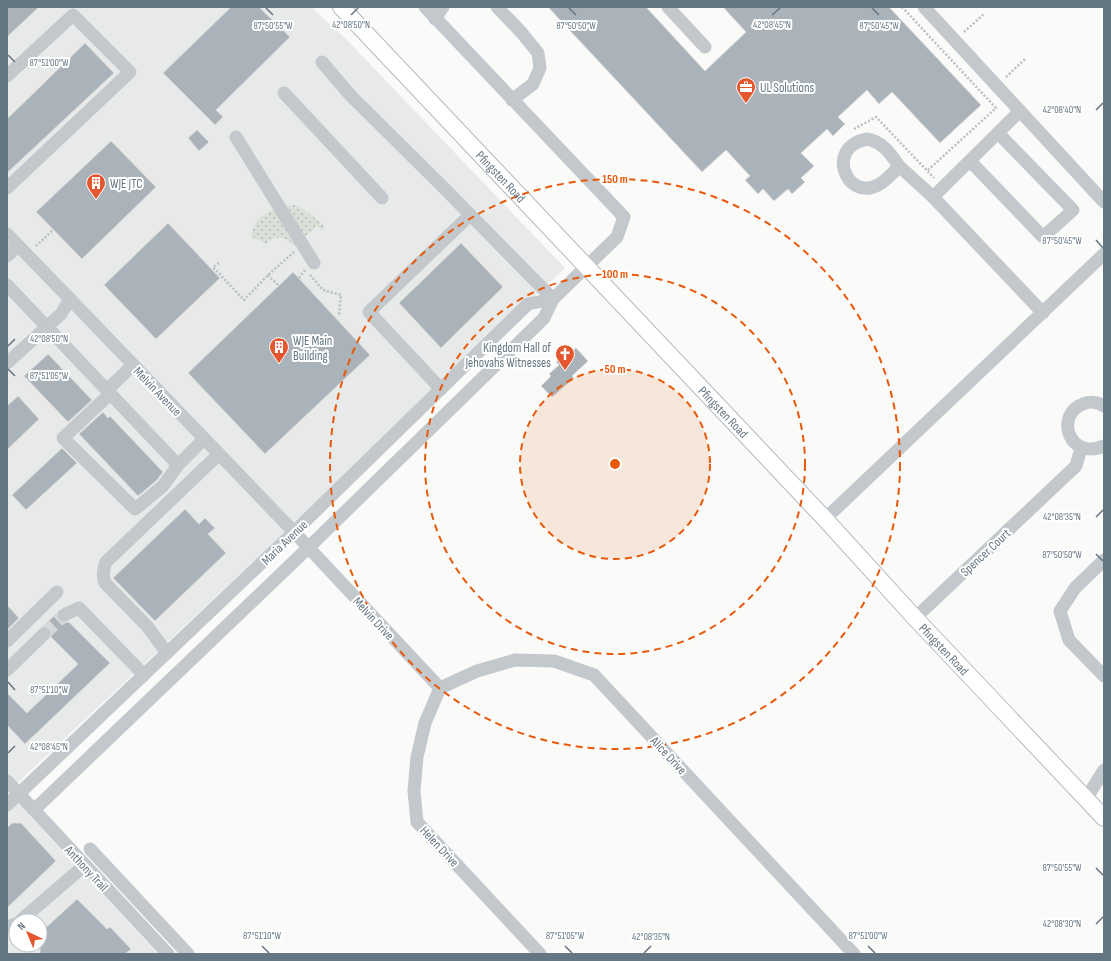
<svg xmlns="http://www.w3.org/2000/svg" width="1111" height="961" viewBox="0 0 1111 961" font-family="'Sofia Sans Condensed',sans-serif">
<defs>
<pattern id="grass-dots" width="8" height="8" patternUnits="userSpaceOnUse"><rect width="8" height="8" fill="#dadfd7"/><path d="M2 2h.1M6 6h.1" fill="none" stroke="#b4b9b4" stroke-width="1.8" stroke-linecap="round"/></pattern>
</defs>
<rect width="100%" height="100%" fill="#fafaf8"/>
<path fill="#e8e9e9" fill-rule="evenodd" d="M 7,7 L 311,7 L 346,39 L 565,268 L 8,792 L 158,954 L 7,954 ZM 16,921 L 40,921 L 40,945 L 16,945 Z"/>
<path fill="url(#grass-dots)" d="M 294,205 C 307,210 315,218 325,227 L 322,230 L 317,226 L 295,246 C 283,236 278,235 265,244 L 260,240 L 251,237 C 252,216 275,207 294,205 Z"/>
<g fill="#aab3b9" stroke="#dcdcda">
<path d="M 7,7 L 39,7 L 7,37 Z"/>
<path d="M 231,7 L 259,7 L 290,37 L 216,110 L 223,117 L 215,125 L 163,73 Z"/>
<path d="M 548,7 L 646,7 L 705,71 L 746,32 L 723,7 L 889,7 L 981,105 L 940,143 L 892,92 L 879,104 L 867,90 L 838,117 L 845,124 L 833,136 L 827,129 L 801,153 L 814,166 L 801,178 L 805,182 L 792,194 L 788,189 L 774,201 L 763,189 L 758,194 L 745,180 L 750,176 L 726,150 L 702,172 Z"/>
<path d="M 85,43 L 114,73 L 7,173 L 7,119 Z"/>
<path d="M 197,130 L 209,142 L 199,151 L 188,138 Z"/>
<path d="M 111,141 L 156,187 L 82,259 L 36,212 Z"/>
<path d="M 168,223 L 220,278 L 156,339 L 104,285 Z"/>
<path d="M 461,243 L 503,287 L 441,348 L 399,303 Z"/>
<path d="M 293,272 L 370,355 L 265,454 L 188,373 Z"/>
<path d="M 576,348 L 588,361 L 572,376 L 574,378 L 552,397 L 541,386 L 551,376 L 549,374 L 559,365 L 556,362 L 563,355 L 565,357 Z"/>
<path d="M 48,354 L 92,400 L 68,422 L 24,376 Z"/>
<path d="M 18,396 L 39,419 L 7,450 L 7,406 Z"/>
<path d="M 103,412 L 108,418 L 110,416 L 163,472 L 157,480 L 138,496 L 79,434 Z"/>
<path d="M 62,448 L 77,463 L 26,510 L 12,495 Z"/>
<path d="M 185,509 L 199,524 L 205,518 L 215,528 L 208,534 L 226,553 L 155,621 L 113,578 Z"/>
<path d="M 7,605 L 19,618 L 7,630 Z"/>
<path d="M 56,614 L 57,618 L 59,621 L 64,623 L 69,622 L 110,663 L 25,744 L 7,725 L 7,693 L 27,713 L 78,664 L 51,637 L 52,632 L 50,629 L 43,626 Z"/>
<path d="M 12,823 L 21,823 L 56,861 L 7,908 L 7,828 Z"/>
<path d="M 77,899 L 107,929 L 110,927 L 131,949 L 125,954 L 40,954 L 40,933 Z"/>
</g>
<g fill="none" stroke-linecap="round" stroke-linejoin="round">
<path stroke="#d5d9db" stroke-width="13" stroke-dasharray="13 6" stroke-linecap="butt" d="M 44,634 L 64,615"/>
<defs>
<g id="major">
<path id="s1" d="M 341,7 L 825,519 L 915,618 L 1104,818"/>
</g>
</defs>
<use href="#major" stroke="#b5babe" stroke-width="18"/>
<g stroke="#bbbfc2" stroke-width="2.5" stroke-dasharray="2 2" stroke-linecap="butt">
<path d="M 902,7 L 996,108 L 927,171"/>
<path d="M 964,32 L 984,14"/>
<path d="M 1006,77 L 1026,58"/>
<path d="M 854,129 L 876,117 L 934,178"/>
<path d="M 36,246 L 53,230"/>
<path d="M 219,263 L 213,267 L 244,300 L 268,275 L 294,252"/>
<path d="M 268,275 L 279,286"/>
<path d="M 310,275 L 323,290 L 341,295 L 339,316"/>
<path d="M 299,278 L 305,270"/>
</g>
<g stroke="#c3c8cc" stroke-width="13">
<path d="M 497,7 L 521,32 L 538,53 L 540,68 L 533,84 L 512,100"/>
<path d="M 668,7 L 705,47"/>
<path d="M 924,7 L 1104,202"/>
<path d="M 435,19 L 443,7"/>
<path d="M 322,62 L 351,96 L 445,189 L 553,299"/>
<path d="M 7,76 L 73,15 L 130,72 L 7,188"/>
<path d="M 284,93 L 382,198"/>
<path d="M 236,137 L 314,263"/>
<path d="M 867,139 C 883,142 890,153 899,166 C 893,173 886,181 878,185 C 847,202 824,147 867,139 Z"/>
<path d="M 970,161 L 1043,237 L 1073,210 L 998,133"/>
<path d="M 899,166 L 933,197 L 1043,313"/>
<path d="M 933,197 L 1020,111"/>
<path d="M 7,234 L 70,299 L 294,532 L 440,688"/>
<path d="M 7,256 L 18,246"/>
<path d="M 7,285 L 178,465 L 204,439"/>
<path d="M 7,363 L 61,314 L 70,299"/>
<path d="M 441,389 L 369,312 L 470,215"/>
<path d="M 107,390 L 133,365"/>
<path d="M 110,394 L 63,438 L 135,509 L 163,486 L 178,465"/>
<path d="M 1104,406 C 1098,402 1090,401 1083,404 C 1054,415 1069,461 1104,446"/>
<path d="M 825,519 L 1104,254"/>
<path d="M 1104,560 L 1075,588 L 1060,611 L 1069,640 L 1104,676"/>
<path d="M 64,615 L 79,608 L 144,675"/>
<path d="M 915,618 L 1076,466 L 1081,448"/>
<path d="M 7,641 L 57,592"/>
<path d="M 167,653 L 147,626 L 105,583 C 102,575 103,569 106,562 L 219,454"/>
<path d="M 7,670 L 44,634"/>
<path d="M 440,688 L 477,671 L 515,660 L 554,661 L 594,675 L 854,954"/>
<path d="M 440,688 L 425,723 L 417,757 L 414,791 L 417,822 L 540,954"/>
<path d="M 7,781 L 168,954"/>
<path d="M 1086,799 L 1104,770"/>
<path d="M 7,805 L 294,532 L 528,304 L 553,299"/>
<path d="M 34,810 L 308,548 L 544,318 L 553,299 L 617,237 L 624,217 L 425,7"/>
<path d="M 90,849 L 188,954"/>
<path d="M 20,921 L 85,865"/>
<path d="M 7,927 L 16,924"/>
</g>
<use href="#major" stroke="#fff" stroke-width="16"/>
</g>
<path fill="none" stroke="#657683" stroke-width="1.5" d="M 266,8 L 273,15M 569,8 L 576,15M 872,8 L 879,15M 351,15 L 358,8M 772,15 L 780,8M 8,55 L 15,62M 1096,110 L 1103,103M 1096,240 L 1103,248M 8,346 L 15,339M 8,369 L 15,376M 1096,517 L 1103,510M 1096,554 L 1103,561M 8,682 L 15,690M 8,753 L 15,746M 1096,868 L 1103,875M 1096,924 L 1103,917M 262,946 L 269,953M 565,946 L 572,953M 868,946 L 875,953M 644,953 L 651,946"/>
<circle cx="615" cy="464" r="95" fill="#e8590c" fill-opacity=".12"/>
<g fill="none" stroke="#e8590c" stroke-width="2" stroke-dasharray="7 5">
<circle cx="615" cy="464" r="95"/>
<circle cx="615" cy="464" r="190"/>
<circle cx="615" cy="464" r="285"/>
</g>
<defs>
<symbol id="office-pin" viewBox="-11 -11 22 30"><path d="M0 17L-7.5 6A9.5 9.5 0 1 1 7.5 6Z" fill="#e4572e" stroke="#fff"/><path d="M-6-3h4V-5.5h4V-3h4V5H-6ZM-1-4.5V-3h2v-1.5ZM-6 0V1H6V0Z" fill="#fff"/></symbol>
<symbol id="building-pin" viewBox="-11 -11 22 30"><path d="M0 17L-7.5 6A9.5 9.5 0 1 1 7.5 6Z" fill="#e4572e" stroke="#fff"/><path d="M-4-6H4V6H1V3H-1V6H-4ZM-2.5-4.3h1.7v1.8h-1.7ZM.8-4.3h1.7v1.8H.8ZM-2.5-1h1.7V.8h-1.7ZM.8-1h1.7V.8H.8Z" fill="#fff"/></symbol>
<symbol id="church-pin" viewBox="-11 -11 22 30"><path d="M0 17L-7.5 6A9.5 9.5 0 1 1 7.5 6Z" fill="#e4572e" stroke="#fff"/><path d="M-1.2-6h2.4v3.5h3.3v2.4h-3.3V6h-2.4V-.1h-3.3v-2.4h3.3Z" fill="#fff"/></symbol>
</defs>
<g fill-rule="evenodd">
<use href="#office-pin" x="735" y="76" width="22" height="30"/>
<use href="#building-pin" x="85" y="172" width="22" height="30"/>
<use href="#building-pin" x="268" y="336" width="22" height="30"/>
<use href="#church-pin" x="554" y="343" width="22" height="30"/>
</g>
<g text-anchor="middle" stroke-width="4" stroke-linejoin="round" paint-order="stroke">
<g font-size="13" fill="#657683" stroke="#fff" text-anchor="start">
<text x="760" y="92">UL Solutions</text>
<text x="110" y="188">WJE JTC</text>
<text x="293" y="345">WJE Main<tspan x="293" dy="15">Building</tspan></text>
<text x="551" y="352" text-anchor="end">Kingdom Hall of<tspan x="551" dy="15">Jehovahs Witnesses</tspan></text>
</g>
<g font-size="13" fill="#657683" stroke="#fff">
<text dy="5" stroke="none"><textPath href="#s1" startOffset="233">Pfingsten Road</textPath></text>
<text transform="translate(158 391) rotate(46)" y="5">Melvin Avenue</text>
<text dy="5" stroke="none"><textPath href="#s1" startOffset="557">Pfingsten Road</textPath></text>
<text transform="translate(284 542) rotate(-44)" y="5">Maria Avenue</text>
<text transform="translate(985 552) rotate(-43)" y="5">Spencer Court</text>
<text transform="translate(374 618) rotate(47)" y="5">Melvin Drive</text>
<text dy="5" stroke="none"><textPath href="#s1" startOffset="881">Pfingsten Road</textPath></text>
<text transform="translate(669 755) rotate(47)" y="5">Alice Drive</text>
<text transform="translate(440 846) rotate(47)" y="5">Helen Drive</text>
<text transform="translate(87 868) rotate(47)" y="5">Anthony Trail</text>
</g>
</g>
<g font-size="10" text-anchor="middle" fill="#657683" stroke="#fff" stroke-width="4" stroke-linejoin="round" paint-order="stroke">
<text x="351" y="28">42°08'50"N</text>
<text x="772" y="28">42°08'45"N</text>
<text x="273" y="29">87°50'55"W</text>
<text x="879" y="29">87°50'45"W</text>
<text x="576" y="29">87°50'50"W</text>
<text x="49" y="66">87°51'00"W</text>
<text x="1062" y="113">42°08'40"N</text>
<text x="1062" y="244">87°50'45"W</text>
<text x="49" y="342">42°08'50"N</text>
<text x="49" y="379">87°51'05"W</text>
<text x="1062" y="520">42°08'35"N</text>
<text x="1062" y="558">87°50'50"W</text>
<text x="49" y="693">87°51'10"W</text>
<text x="49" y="750">42°08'45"N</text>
<text x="1062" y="871">87°50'55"W</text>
<text x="1062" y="927">42°08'30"N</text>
<text x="262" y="939">87°51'10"W</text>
<text x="565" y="939">87°51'05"W</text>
<text x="868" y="939">87°51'00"W</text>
<text x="651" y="940">42°08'35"N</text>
</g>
<circle cx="615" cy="464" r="6" fill="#e8590c" stroke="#fff" stroke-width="2"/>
<g font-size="12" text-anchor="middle" font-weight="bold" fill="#e8590c" stroke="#fff" stroke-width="4" stroke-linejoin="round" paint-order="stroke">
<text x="615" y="183">150 m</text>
<text x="615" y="278">100 m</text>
<text x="615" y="373">50 m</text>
</g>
<rect width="1111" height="961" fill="none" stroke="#657683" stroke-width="16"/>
<g transform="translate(28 933) rotate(316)"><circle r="19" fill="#ffffff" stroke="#c1c8cd"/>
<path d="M0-3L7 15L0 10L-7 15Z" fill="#e4572e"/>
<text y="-6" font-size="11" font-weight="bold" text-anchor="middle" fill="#657683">N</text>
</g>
</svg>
